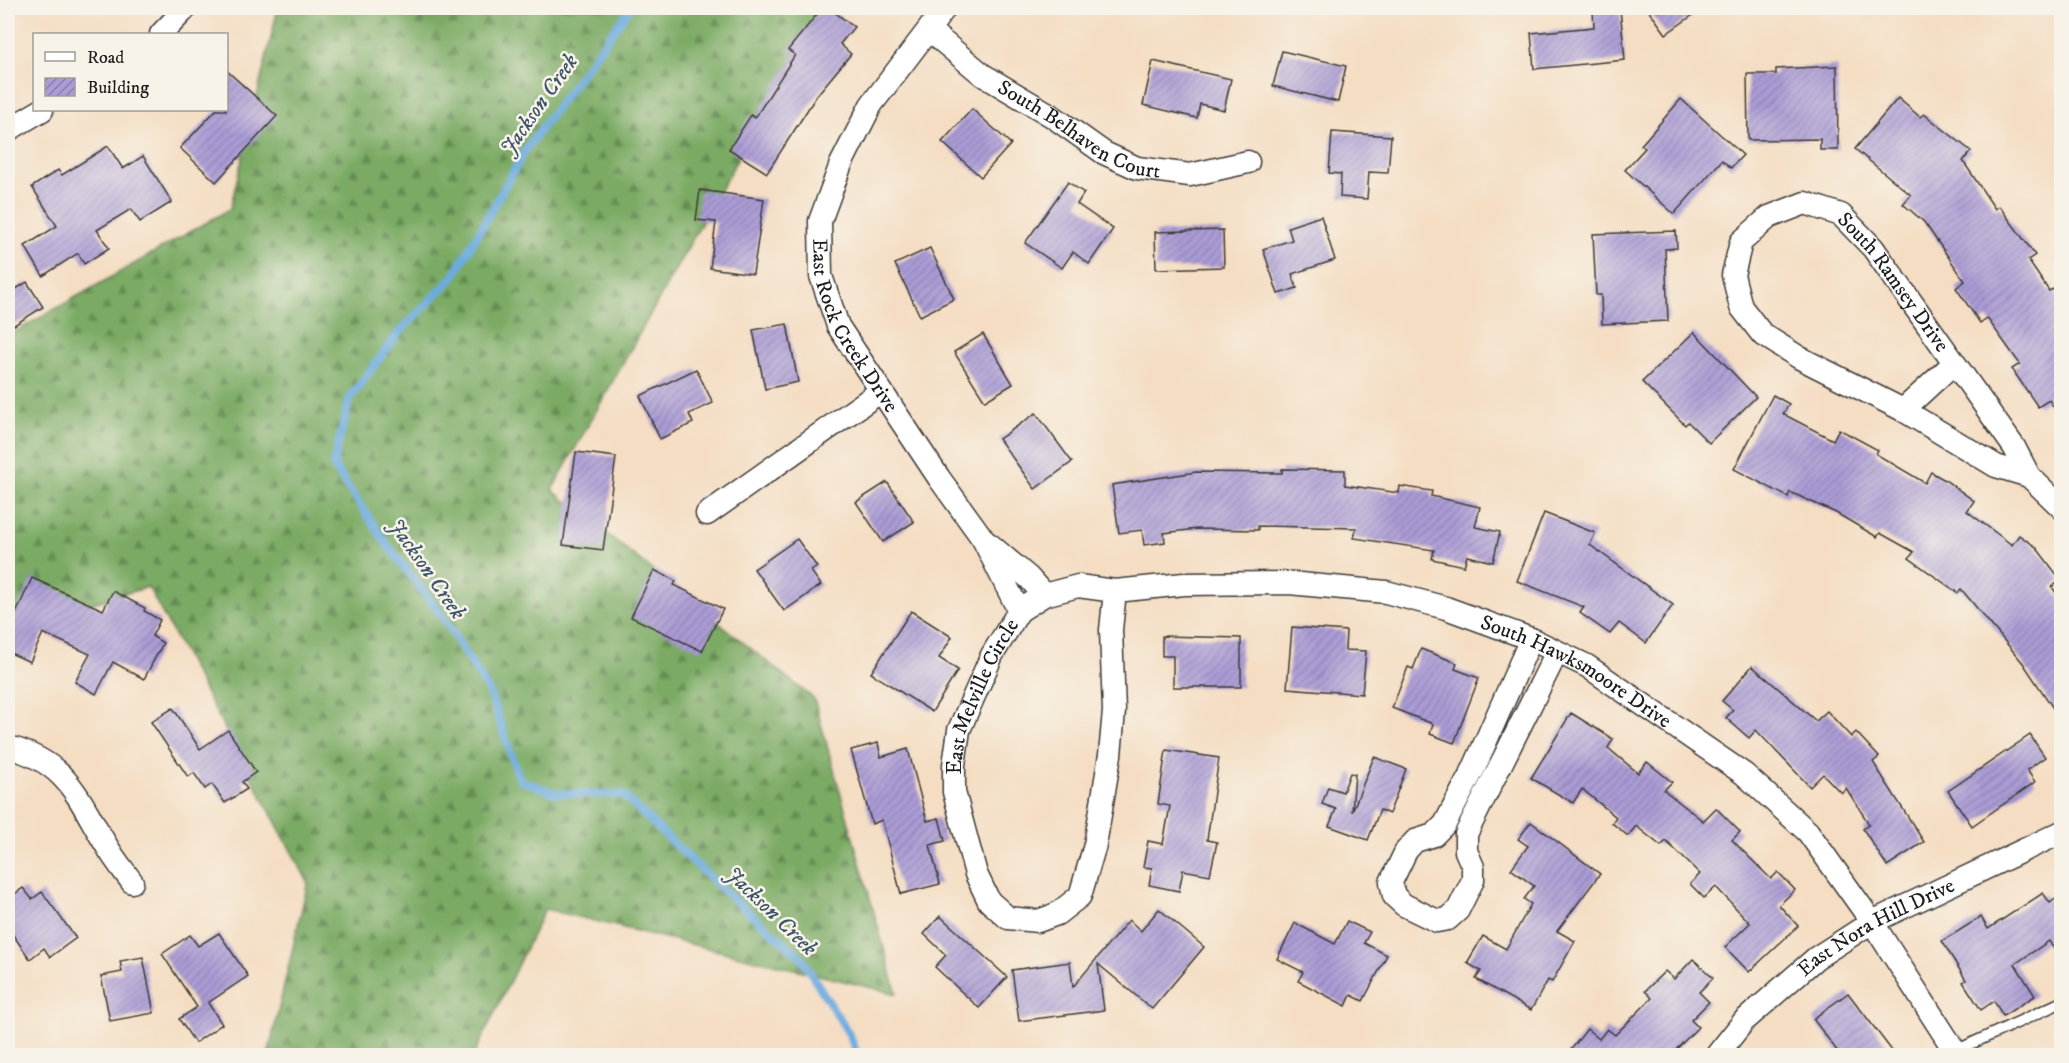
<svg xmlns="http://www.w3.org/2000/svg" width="2069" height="1063" viewBox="0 0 2069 1063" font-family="'IM FELL DW Pica',serif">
<defs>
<pattern id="forest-firs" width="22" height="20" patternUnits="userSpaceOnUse" patternTransform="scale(1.5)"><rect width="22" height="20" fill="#7aaa64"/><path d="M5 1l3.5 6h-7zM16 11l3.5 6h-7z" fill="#638a52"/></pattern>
<pattern id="building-hatch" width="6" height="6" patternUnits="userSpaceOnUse" patternTransform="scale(1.5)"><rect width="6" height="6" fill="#ab9cd6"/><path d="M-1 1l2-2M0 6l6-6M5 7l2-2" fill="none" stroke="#8a7ead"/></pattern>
</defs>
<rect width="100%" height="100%" fill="#f7f3e8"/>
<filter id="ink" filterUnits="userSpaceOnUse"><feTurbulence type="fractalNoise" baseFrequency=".0167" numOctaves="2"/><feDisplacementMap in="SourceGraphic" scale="12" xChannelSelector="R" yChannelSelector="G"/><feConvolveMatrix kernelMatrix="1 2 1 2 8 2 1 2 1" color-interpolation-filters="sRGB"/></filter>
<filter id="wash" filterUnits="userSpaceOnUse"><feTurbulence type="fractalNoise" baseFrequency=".008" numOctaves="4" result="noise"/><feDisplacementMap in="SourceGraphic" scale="24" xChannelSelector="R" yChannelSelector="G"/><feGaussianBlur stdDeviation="1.35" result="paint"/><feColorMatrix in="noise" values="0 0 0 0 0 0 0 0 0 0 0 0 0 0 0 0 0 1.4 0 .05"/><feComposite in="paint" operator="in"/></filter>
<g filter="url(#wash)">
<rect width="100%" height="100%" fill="#f4ddc2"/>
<path fill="url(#forest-firs)" stroke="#4b6340" stroke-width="1.5" d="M 278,8 L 822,8 L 552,490 L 814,699 L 897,994 L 545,909 L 474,1055 L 268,1055 L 308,882 L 148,587 L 8,628 L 8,336 L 230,209 Z"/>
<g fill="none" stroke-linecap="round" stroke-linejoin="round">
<path stroke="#6cabdf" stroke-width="8" d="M 630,8 L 526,149 L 454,276 L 397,335 L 350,398 L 333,465 L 386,543 L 442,616 L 489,691 L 520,780 L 555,793 L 623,795 L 725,892 L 800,956 L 849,1034 L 858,1056"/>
</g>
<g id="blocks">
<g fill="url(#building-hatch)">
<path d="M 822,8 L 829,8 L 854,27 L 840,44 L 851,54 L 817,95 L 767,173 L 729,149 L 751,115 L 755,118 L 795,55 L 788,50 Z"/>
<path d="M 1620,8 L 1625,60 L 1534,69 L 1531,33 L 1594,27 L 1593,11 Z"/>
<path d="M 1647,8 L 1703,8 L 1666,34 Z"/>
<path d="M 1282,51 L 1346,66 L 1338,102 L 1273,86 Z"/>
<path d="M 1153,61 L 1231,79 L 1224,110 L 1200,104 L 1197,118 L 1143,105 Z"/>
<path d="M 1837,66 L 1838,150 L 1820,150 L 1820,139 L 1748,140 L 1747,74 L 1776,74 L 1776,69 Z"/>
<path d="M 226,70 L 277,116 L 216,182 L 180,148 L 216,110 L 226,110 Z"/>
<path d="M 1898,98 L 1920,117 L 1924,114 L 1971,151 L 1963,161 L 1995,209 L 1999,206 L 2022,237 L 2035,255 L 2028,260 L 2049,291 L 2053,289 L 2061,300 L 2061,418 L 2049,400 L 2038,407 L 2012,369 L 2020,364 L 1987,318 L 1980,323 L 1956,288 L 1965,281 L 1924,222 L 1903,204 L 1911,195 L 1855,149 Z"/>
<path d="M 1681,99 L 1743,155 L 1731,168 L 1722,160 L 1674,214 L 1625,170 L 1645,148 L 1641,145 Z"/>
<path d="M 972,109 L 1011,144 L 981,177 L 942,142 Z"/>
<path d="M 1332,132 L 1391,136 L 1388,173 L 1369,172 L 1367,199 L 1340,197 L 1341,174 L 1329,173 Z"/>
<path d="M 108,146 L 123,169 L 143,156 L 172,202 L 140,222 L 131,209 L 97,230 L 109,248 L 84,264 L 78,253 L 43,276 L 25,246 L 57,226 L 32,187 L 58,170 L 62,175 Z"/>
<path d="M 1068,182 L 1084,193 L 1077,204 L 1113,229 L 1089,264 L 1073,252 L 1062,268 L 1025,243 Z"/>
<path d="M 700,190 L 764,199 L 753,274 L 710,268 L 716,222 L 696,220 Z"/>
<path d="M 1321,216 L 1335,260 L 1292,274 L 1297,288 L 1278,294 L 1263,249 L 1292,240 L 1288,227 Z"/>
<path d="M 1223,230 L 1224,267 L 1156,269 L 1155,232 Z"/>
<path d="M 1676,231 L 1677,248 L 1665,249 L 1668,321 L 1602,324 L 1601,295 L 1596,295 L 1593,234 Z"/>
<path d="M 930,248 L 954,299 L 920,316 L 895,264 Z"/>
<path d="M 27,282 L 43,307 L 8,329 L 8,294 Z"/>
<path d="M 787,324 L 798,382 L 765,389 L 753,330 Z"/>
<path d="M 1694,332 L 1756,397 L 1709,443 L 1688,422 L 1685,425 L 1642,382 Z"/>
<path d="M 983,334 L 1013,384 L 985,401 L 954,352 Z"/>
<path d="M 696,369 L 713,403 L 689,414 L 693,423 L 660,439 L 640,396 Z"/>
<path d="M 1773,395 L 1789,404 L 1783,414 L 1833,440 L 1839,429 L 1878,450 L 1876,454 L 1925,483 L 1931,472 L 1945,480 L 1974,501 L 1967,511 L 2012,545 L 2019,535 L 2036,547 L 2061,580 L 2052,587 L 2061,600 L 2061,720 L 2023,663 L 1961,589 L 1958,593 L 1909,558 L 1914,552 L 1880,533 L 1877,537 L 1836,513 L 1790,492 L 1788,497 L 1734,469 Z"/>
<path d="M 1036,413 L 1072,462 L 1035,489 L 999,439 Z"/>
<path d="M 576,452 L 616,457 L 603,550 L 563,545 Z"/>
<path d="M 1282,469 L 1345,470 L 1345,485 L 1399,493 L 1400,486 L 1432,491 L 1431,496 L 1480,507 L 1475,527 L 1500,532 L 1493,562 L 1467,556 L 1464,566 L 1432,559 L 1434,550 L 1354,538 L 1356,528 L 1258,526 L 1258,530 L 1197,529 L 1164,533 L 1165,542 L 1144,545 L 1142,530 L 1119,533 L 1112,485 L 1196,472 L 1282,473 Z"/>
<path d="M 887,482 L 914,522 L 883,542 L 856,502 Z"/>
<path d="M 1544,513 L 1595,533 L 1590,545 L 1673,605 L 1646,643 L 1619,623 L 1610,634 L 1580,613 L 1584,607 L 1517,581 Z"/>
<path d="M 797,539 L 817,567 L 811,571 L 821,585 L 784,611 L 754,569 Z"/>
<path d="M 654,570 L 676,581 L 674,585 L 723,609 L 702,651 L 631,617 Z"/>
<path d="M 32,578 L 103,610 L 113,591 L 145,608 L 144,611 L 160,620 L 152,636 L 163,643 L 144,679 L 113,662 L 96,694 L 75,682 L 90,654 L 43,633 L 30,662 L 8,652 L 8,631 Z"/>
<path d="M 911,611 L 952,637 L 939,658 L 958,670 L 932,712 L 871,673 Z"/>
<path d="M 1292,627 L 1346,631 L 1345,650 L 1366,651 L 1362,694 L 1287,688 Z"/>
<path d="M 1162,636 L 1241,638 L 1241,687 L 1173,687 L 1173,656 L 1162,656 Z"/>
<path d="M 1421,649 L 1457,663 L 1455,669 L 1479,678 L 1454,743 L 1430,734 L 1433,724 L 1392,708 L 1408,667 L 1413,669 Z"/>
<path d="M 1752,666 L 1816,721 L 1827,711 L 1851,737 L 1856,732 L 1879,757 L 1873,762 L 1924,842 L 1887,866 L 1863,829 L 1869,824 L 1846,788 L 1841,793 L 1823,774 L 1810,787 L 1756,730 L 1749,738 L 1726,718 L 1733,710 L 1722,701 Z"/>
<path d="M 173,708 L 200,749 L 228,730 L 256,772 L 242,782 L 247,789 L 225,803 L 212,784 L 205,789 L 194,773 L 188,777 L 151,722 Z"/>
<path d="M 1571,713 L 1613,739 L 1608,748 L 1638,773 L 1647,762 L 1672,782 L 1664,790 L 1703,821 L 1716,808 L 1740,832 L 1732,840 L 1771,879 L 1778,872 L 1795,890 L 1779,905 L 1798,926 L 1749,972 L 1725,947 L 1750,923 L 1716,887 L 1704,898 L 1690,884 L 1700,874 L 1666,841 L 1661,846 L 1636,826 L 1628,836 L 1612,823 L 1616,817 L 1582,789 L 1573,803 L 1531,778 Z"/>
<path d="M 2030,735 L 2045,757 L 2027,770 L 2035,782 L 1972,826 L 1948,791 Z"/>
<path d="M 878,743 L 881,757 L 908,749 L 927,821 L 939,818 L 945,841 L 930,845 L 940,884 L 901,894 L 882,820 L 872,824 L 851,750 Z"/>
<path d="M 1166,750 L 1219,758 L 1207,840 L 1217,842 L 1210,875 L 1183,870 L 1179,891 L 1149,885 L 1152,868 L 1143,867 L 1148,841 L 1163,844 L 1170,806 L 1158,804 Z"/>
<path d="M 1374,757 L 1406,769 L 1389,814 L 1380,810 L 1368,840 L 1329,826 L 1336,809 L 1322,804 L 1328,787 L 1343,792 L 1350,773 L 1355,774 L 1352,812 Z"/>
<path d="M 1531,822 L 1600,874 L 1557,931 L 1575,941 L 1552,982 L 1548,980 L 1531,1010 L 1476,979 L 1481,971 L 1467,963 L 1483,936 L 1506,949 L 1531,904 L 1524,899 L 1534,886 L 1511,869 L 1528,846 L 1518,839 Z"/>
<path d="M 23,888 L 32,899 L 42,892 L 76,938 L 50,957 L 44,948 L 30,959 L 8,928 L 8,899 Z"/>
<path d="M 2043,893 L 2050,903 L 2061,895 L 2061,960 L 2049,941 L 2015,964 L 2035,996 L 2003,1016 L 1994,1001 L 1981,1010 L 1963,982 L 1966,980 L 1942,941 L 1981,917 L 1988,929 Z"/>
<path d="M 1159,909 L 1204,947 L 1152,1009 L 1098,964 L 1104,1010 L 1019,1021 L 1012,970 L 1070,962 L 1073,987 L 1129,920 L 1141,931 Z"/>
<path d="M 940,916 L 1007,977 L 979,1008 L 935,967 L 946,955 L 924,934 Z"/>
<path d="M 1347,921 L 1370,932 L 1364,943 L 1387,955 L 1363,1001 L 1351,995 L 1346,1006 L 1298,981 L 1303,972 L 1277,959 L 1295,923 L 1335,944 Z"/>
<path d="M 219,933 L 248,976 L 208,1003 L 222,1024 L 195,1043 L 179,1019 L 197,1007 L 162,954 L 190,935 L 198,946 Z"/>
<path d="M 143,957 L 154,1013 L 110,1021 L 101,976 L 122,972 L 120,961 Z"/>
<path d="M 1693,959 L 1713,978 L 1699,992 L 1709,1002 L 1691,1020 L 1698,1027 L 1670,1056 L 1566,1056 L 1587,1029 L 1599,1039 L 1607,1029 L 1615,1035 L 1652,998 L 1645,991 L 1665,971 L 1674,979 Z"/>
<path d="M 1848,993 L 1896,1056 L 1841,1056 L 1813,1019 Z"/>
</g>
</g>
</g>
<g filter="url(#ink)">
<use href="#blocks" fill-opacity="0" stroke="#3c3935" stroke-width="1.5"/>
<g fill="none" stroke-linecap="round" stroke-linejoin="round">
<defs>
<path id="lane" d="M 1953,1052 L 2062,1002"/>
<g id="street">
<path id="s1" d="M 945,8 L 871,105 L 841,164 L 820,221 L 821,276 L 838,326 L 939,478 L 983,539 L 1019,611"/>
<path id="s2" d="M 929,30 L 983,75 L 1052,116 L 1104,153 L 1137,168 L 1190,175 L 1248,162"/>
<path d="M 161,34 L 186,8"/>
<path d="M 8,130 L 42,110"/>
<path d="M 1903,410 L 1953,364"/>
<path id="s3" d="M 2029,476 L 1996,466 L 1903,410 L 1800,358 L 1762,334 L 1741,307 L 1733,275 L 1741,242 L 1769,217 L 1805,203 L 1841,215 L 1873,248 L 2014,447 L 2029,476 L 2062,508"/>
<path d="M 707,514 L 881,391"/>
<path d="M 989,544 L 1029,578 L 1044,595"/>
<path id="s4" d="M 1115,591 L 1111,630 L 1114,711 L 1110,755 L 1095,845 L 1080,896 L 1057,914 L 1038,921 L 1008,918 L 989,901 L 976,874 L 954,792 L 954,765 L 959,730 L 992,655 L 1019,611 L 1044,595 L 1078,586 L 1115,591 L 1184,584 L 1289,583 L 1386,592 L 1446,608 L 1531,639 L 1587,666 L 1744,774 L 1808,832 L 1872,922 L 1958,1056"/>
<path d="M 1531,639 L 1474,768 L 1445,824 L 1434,835 L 1415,841 L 1406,851 L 1391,882 L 1394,896 L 1404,905 L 1437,921 L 1448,919 L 1458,910 L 1473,880 L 1473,867 L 1466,851 L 1466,834 L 1557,652"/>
<path d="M 8,747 C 70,763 78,800 108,848 C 115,860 124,871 132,882"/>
<path id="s5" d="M 1716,1056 L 1744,1021 L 1816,958 L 1872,922 L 2062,832"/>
</g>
</defs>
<use href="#lane" stroke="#3c3935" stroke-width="13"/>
<use href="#street" stroke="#3c3935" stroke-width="25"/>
<use href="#lane" stroke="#fff" stroke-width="10"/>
<use href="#street" stroke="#fff" stroke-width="22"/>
</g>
</g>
<g text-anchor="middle" stroke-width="5" stroke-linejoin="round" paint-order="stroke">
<g font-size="21" fill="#1c1c1c" stroke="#f7f3e8">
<text dy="7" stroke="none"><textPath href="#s2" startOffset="182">South Belhaven Court</textPath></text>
<text dy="7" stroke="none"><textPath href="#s3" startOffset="604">South Ramsey Drive</textPath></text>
<text dy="7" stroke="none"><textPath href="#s1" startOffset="362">East Rock Creek Drive</textPath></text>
<text dy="7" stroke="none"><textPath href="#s4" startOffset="1306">South Hawksmoore Drive</textPath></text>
<text dy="7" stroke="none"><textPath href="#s4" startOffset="630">East Melville Circle</textPath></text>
<text dy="7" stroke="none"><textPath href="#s5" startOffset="208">East Nora Hill Drive</textPath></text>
</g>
<g font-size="22" font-style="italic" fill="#3c556a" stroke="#f7f3e8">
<text transform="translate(538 104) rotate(-55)" y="8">Jackson Creek</text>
<text transform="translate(428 568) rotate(55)" y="8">Jackson Creek</text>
<text transform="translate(772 910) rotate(44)" y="8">Jackson Creek</text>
</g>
</g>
<rect width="2069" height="1063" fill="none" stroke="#f7f3e8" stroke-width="30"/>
<rect x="33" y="33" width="195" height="78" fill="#f7f3e8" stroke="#9f9d96" stroke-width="1.5"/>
<rect x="45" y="52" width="30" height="9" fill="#ffffff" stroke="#9f9d96" stroke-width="1.5"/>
<text x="87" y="63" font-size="18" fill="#1c1c1c">Road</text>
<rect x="45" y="78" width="30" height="18" fill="url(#building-hatch)" stroke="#9f9d96" stroke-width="1.5"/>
<text x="87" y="93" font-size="18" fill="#1c1c1c">Building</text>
</svg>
